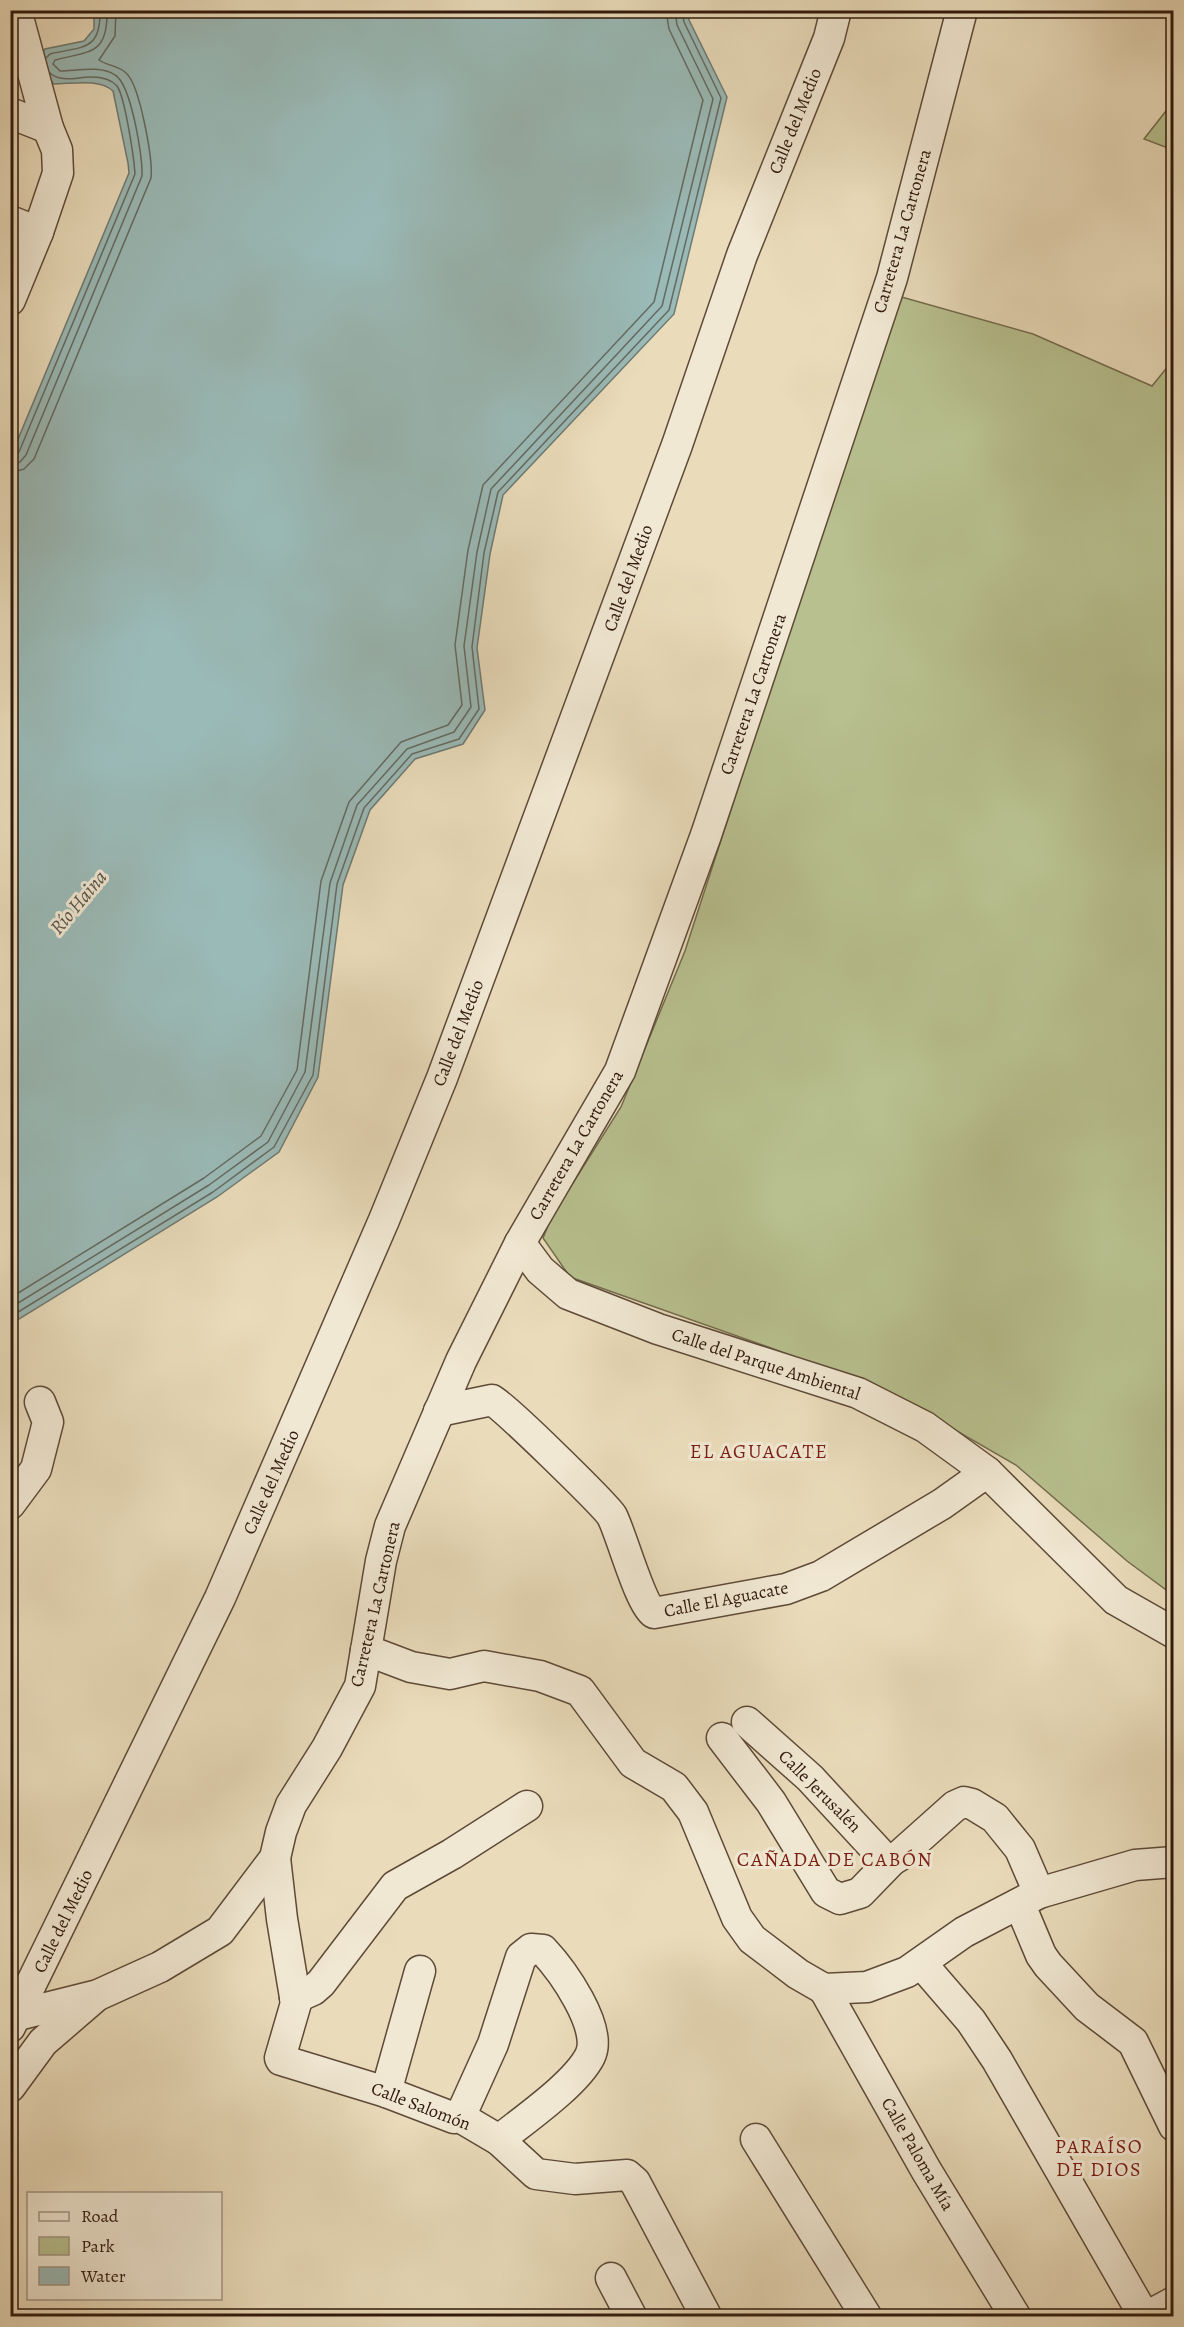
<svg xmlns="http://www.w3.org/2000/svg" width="1184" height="2327" viewBox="0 0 1184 2327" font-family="Alegreya,serif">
<rect width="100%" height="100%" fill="#eadcbb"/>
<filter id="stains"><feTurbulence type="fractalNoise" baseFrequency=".00333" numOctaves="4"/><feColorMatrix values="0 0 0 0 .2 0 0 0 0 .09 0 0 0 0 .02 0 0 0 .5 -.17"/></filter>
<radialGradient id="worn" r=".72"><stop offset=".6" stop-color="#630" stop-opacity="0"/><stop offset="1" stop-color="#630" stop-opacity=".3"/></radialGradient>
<g fill="#b8c08f" stroke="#746c4e" stroke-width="1.5">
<path d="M 1173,102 L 1173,150 L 1144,139 Z"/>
<path d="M 898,296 L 1033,334 L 1152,386 L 1173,360 L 1173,1595 L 1127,1561 L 1016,1465 L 891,1393 L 771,1348 L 570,1277 L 543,1238 L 552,1216 L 621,1107 L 685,951 Z"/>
</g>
<path fill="#9abab7" stroke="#6f7a73" stroke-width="1.5" d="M 94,11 L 688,11 L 689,20 L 727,97 L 674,314 L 503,495 L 490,554 L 477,648 L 485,710 L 463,744 L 415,759 L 370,810 L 343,885 L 318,1077 L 279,1152 L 217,1197 L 11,1324 L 11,456 L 129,173 L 128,163 L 113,91 C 99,78 71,84 54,84 L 43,74 L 38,60 L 45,49 L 84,41 L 94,29 Z"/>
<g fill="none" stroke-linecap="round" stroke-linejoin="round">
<g stroke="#646a62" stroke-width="1.5">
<path d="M 46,58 L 50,54 C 82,46 101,52 100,10"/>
<path d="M 10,456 L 16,455 L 19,452 L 135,174 C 134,158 125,97 117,86 C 111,79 99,77 91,77 C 77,77 61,83 50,73"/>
<path d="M 10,464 L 20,462 L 26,455 L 142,176 C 143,157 131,84 115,75 C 100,65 76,71 60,71 L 53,64 L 55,60 C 90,51 108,55 107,10"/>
<path d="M 10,473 L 24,469 L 34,459 L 151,178 C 153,159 140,87 127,74 C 119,65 107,66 99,60 L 115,36 L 116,10"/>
<path d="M 10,1298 L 204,1178 L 261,1136 L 297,1070 L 321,881 L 349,802 L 401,742 L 448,725 L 462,705 L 455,645 L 468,550 L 483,485 L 654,302 L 703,100 L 669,29 L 666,10"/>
<path d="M 10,1308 L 209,1185 L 268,1142 L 305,1072 L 330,883 L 357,805 L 407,749 L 454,732 L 471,707 L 464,646 L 477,552 L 491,489 L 662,306 L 713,99 L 677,25 L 675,10"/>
<path d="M 10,1317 L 213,1192 L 274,1147 L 313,1075 L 337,884 L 364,808 L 412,754 L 459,739 L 479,709 L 472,647 L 484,553 L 498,492 L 669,310 L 721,98 L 684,22 L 682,10"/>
</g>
<defs>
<g id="minor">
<path d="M 10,113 L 48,128"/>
<path d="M 10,221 L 38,232"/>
<path d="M 10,300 L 38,232 L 58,173 L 57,150 L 48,128 L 16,10"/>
<path d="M 520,1243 L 540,1270 L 568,1294 L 658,1329 L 858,1393 L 925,1427 L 987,1472 L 1116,1600 L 1174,1633"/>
<path d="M 439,1411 L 492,1400 C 501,1403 605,1505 612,1516 C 622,1536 640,1604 654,1613 L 786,1589 L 821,1576 L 942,1504 L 987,1472"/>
<path d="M 10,1504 L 36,1469 L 48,1422 L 40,1402"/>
<path d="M 366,1650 L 411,1667 L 450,1674 L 484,1666 L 540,1676 L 580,1691 L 633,1763 L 674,1787 L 693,1812 L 737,1918 L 752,1939 L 798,1974 L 824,1989 L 867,1987 L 907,1972 L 964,1932 L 1039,1893 L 1135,1865 L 1174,1862"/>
<path d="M 747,1722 L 810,1778 L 883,1857 L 892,1860 L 899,1856 L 955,1806 L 964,1802 L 972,1804 L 995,1818 L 1020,1849 L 1039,1893"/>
<path d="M 722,1738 L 771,1802 L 826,1892 L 840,1899 L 860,1893 L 892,1860"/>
<path d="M 275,1858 L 282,1919 L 296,2003 L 280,2058 L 281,2060 L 386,2092 L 454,2118 L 460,2117 L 499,2140 L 536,2174 L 575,2179 L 627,2175 L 635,2182 L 706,2316"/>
<path d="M 1020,1905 L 1041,1955 L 1048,1965 L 1087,2007 L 1133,2042 L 1174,2126"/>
<path d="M 921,1963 L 971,2021 L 997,2060 L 1144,2316"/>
<path d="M 824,1989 L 926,2170 L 1015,2316"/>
<path d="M 295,1998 L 313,1990 L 321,1983 L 395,1886 L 452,1854 L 527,1806"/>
<path d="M 10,2017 L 98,1995 L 160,1967 L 220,1931 L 275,1858 L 281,1832 L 291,1805 L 327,1748 L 360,1686 L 381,1561 L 390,1526 L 461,1361 L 520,1243 L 620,1071 L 706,835 L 892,278 L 962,10"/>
<path d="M 10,2027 L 220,1598 L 384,1220 L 442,1078 L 677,445 L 742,255 L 829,38 L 836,10"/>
<path d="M 10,2087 L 43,2042 L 94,1998"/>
<path d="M 386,2092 L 420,1971"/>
<path d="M 460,2117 L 493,2044 L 521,1957 L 531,1949 L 543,1950 C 561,1969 604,2028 590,2056 C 576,2084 525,2119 499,2140"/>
<path d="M 756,2139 L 866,2316"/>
<path d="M 611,2278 L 631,2316"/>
<path d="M 1148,2316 L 1174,2302"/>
</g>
</defs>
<use href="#minor" stroke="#5e4a38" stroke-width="33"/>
<use href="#minor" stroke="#f1e8d3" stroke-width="30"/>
</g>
<g text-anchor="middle" stroke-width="6" stroke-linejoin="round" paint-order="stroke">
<g font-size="18" fill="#2f190d" stroke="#f1e8d3">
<text transform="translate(795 121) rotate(-68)" y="6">Calle del Medio</text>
<text transform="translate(902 231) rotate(-74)" y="6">Carretera La Cartonera</text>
<text transform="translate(628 578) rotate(-70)" y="6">Calle del Medio</text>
<text transform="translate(753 694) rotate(-71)" y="6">Carretera La Cartonera</text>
<text transform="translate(458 1033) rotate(-69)" y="6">Calle del Medio</text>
<text transform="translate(576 1145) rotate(-60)" y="6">Carretera La Cartonera</text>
<text transform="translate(766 1364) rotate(18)" y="6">Calle del Parque Ambiental</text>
<text transform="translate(271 1482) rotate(-66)" y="6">Calle del Medio</text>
<text transform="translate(726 1599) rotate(-11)" y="6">Calle El Aguacate</text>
<text transform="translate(375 1604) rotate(-77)" y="6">Carretera La Cartonera</text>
<text transform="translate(820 1791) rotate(45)" y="6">Calle Jerusalén</text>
<text transform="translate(63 1921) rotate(-64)" y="6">Calle del Medio</text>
<text transform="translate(421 2106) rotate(21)" y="6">Calle Salomón</text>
<text transform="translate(918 2154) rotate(60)" y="6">Calle Paloma Mía</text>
</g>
<g font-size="20" font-style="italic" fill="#545148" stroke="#f1e8d3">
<text transform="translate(78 902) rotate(-50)" y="7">Río Haina</text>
</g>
<g font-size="20" letter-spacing="1.5" fill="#7a1f14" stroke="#f1e8d3">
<text x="759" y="1458">EL AGUACATE</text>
<text x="835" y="1866">CAÑADA DE CABÓN</text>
<text x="1099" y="2153">PARAÍSO<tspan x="1099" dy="23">DE DIOS</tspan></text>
</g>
</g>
<rect width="1184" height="2327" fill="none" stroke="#eadcbb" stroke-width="36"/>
<rect x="12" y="12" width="1160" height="2303" fill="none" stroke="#2f190d" stroke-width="3"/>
<rect x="18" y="18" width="1148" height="2291" fill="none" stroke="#2f190d" stroke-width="1.5"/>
<rect x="27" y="2192" width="195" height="108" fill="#f1e8d3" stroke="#a39584" stroke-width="1.5"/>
<rect x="39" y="2212" width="30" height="9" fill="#f1e8d3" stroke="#a39584" stroke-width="1.5"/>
<text x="81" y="2222" font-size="18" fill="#2f190d">Road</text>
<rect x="39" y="2237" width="30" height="18" fill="#b8c08f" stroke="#a39584" stroke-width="1.5"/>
<text x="81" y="2252" font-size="18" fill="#2f190d">Park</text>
<rect x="39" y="2267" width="30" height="18" fill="#9abab7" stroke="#a39584" stroke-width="1.5"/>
<text x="81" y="2282" font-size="18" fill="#2f190d">Water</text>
<rect width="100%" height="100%" filter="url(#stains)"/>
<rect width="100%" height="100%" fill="url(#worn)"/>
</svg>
